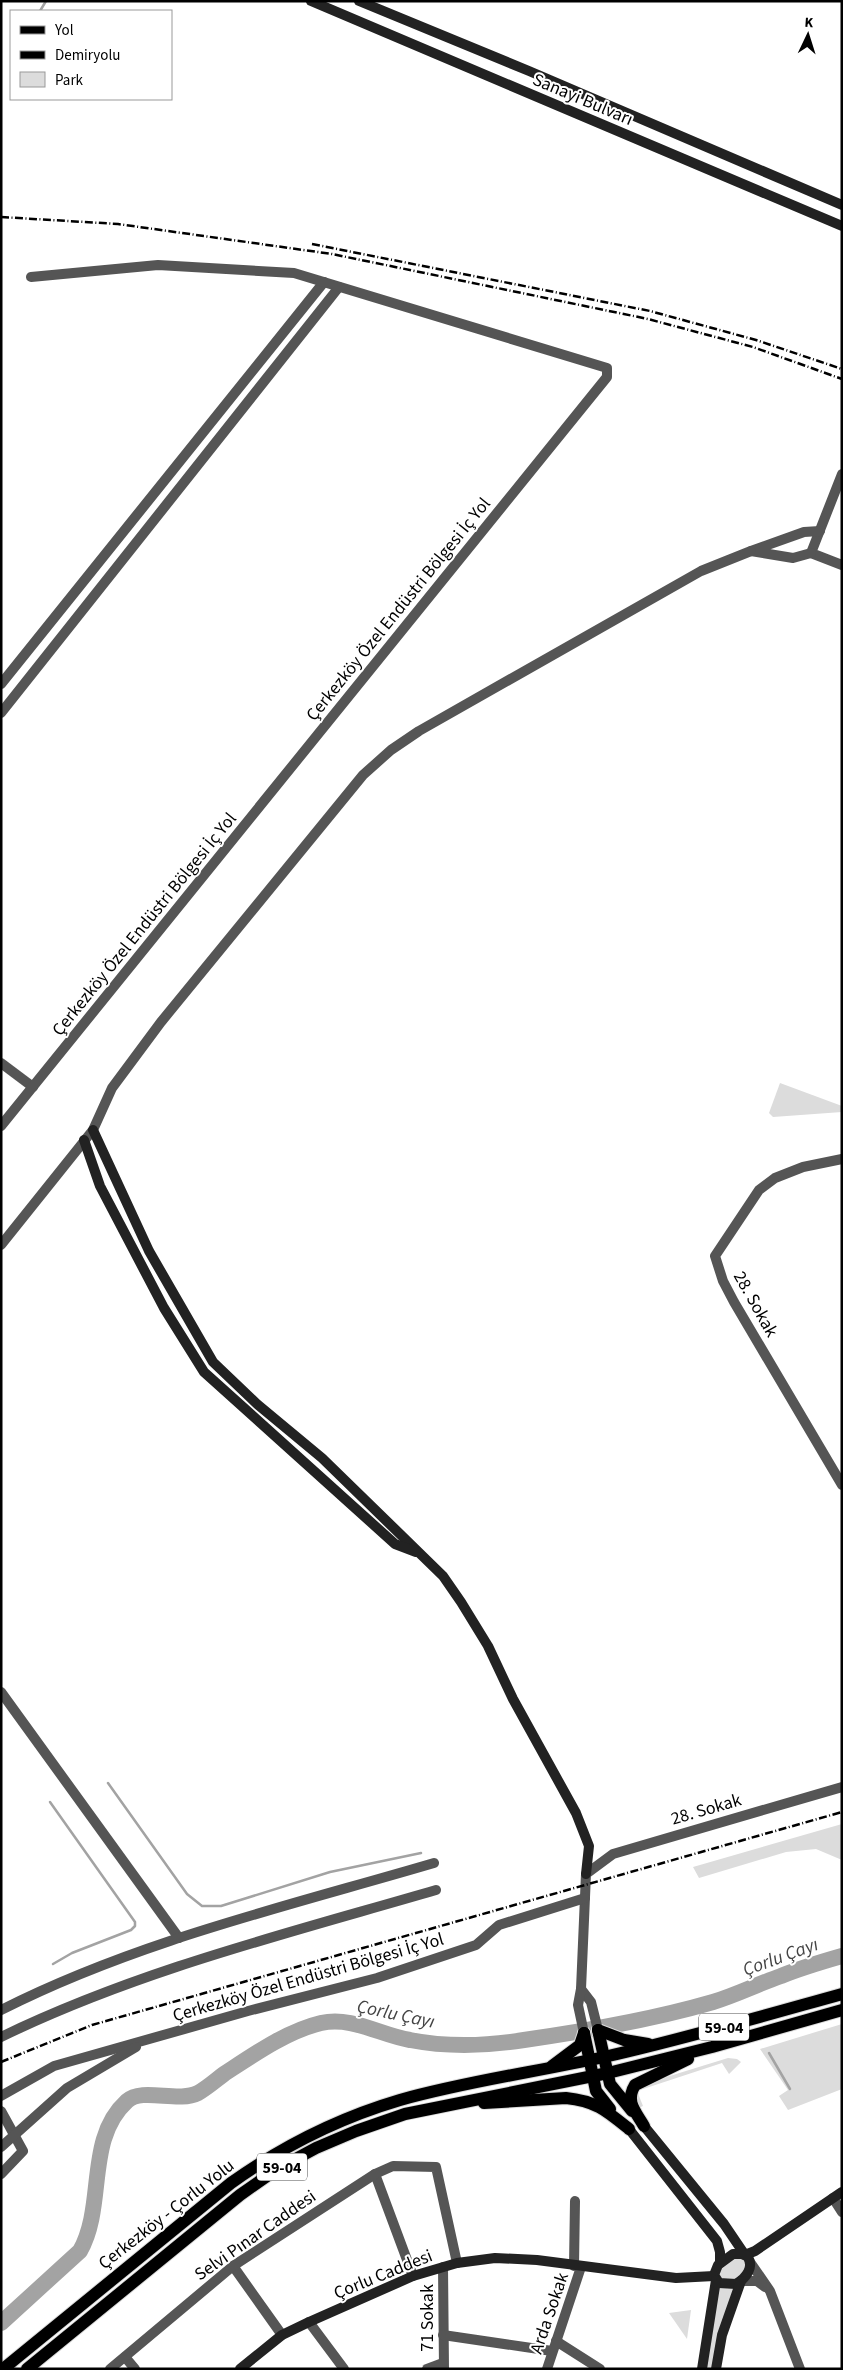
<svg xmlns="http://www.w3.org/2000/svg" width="843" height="2370" viewBox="0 0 843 2370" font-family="'Source Sans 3',sans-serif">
<rect width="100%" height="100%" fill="#fff"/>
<g fill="#dcdcdc">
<path d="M 780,1083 L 842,1106 L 842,1112 L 773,1117 L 769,1113 Z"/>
<path d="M 842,1824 L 842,1860 L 816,1849 L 786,1852 L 699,1878 L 693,1867 Z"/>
<path d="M 842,2024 L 842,2089 L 788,2110 L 779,2096 L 788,2090 L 760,2049 Z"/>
<path d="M 728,2058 L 737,2059 L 741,2062 L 729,2074 L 722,2063 L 637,2091 L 643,2106 L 636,2109 L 634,2087 Z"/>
<path d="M 732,2255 L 750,2260 L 716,2369 L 702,2369 L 714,2277 Z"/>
<path d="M 691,2310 L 687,2339 L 669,2313 Z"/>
</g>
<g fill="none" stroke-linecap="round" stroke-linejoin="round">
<g stroke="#a3a3a3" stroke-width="2.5">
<path d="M 40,11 L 46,1"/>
<path d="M 108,1783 L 187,1894 L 202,1906 L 221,1906 L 330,1872 L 421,1853"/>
<path d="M 50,1802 L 135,1922 L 135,1926 L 131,1930 L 72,1953 L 53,1964"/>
<path d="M 769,2053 L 790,2089"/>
</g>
<path stroke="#a3a3a3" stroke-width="16" d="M 1,2323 L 80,2251 C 106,2205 85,2139 127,2101 C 142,2087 178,2103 198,2093 C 207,2088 216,2080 224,2074 C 253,2055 287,2031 321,2023 C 352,2016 380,2035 410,2040 C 446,2047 487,2046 524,2040 C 587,2031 651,2020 713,2002 C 736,1995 758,1984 781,1976 C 801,1968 821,1962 842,1956"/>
<defs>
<g id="primary">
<path d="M 598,2030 L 610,2084 L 632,2111"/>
<path d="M 598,2030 L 624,2040 L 648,2044"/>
<path d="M 584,2033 L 596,2091 L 610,2109"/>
<path d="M 552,2066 L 580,2045 L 584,2033"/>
<path d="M 484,2103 L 566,2098 C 596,2101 607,2111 629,2129"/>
<path d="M 644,2126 C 635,2111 625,2101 635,2085 L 688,2059"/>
<path d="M 3,2369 L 231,2183 C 283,2146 339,2118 400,2100 C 467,2081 536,2072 604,2057 C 684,2039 763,2016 842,1994"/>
<path d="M 27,2369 L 240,2195 L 277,2169 L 316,2148 L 356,2131 L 405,2114 L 608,2073 L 712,2047 L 842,2010"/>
</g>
</defs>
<use href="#primary" stroke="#dbdbdb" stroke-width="14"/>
<g stroke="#555" stroke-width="10">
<path d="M 842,474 L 811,553 L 842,565"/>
<path d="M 811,553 L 793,558 L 751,551 L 804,532 L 820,531"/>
<path d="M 1,684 L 324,282"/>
<path d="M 1,713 L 339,287"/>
<path d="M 1,1063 L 33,1087"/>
<path d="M 1,1126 L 607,377 L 607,368 L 294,273 L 158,265 L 31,277"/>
<path d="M 842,1159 L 803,1167 L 775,1178 L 759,1190 L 715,1256 L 723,1281 L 734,1302 L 842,1485"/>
<path d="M 1,1245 L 93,1130 L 112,1088 L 161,1022 L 363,775 L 391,750 L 419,731 L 701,571 L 751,551"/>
<path d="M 1,1692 L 179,1938"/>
<path d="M 581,1989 L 591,2002 L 598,2030"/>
<path d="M 1,2010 C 137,1941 288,1906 434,1863"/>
<path d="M 584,2033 L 578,2005 L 581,1989 L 586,1874 L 613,1854 L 842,1787"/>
<path d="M 1,2037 C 139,1970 289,1933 436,1890"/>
<path d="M 1,2096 L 54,2066 L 248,2011 L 377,1978 L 476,1945 L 499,1925 L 585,1898"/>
<path d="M 1,2111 L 23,2151 L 1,2174"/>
<path d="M 1,2147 L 67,2088 L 136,2047"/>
<path d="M 375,2174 L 413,2276"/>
<path d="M 833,2198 L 842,2212"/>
<path d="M 750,2262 L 770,2291 L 800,2369"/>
<path d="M 233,2266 L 282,2335"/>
<path d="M 574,2266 L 575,2201"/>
<path d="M 443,2267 L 444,2369"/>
<path d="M 741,2281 L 757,2281 L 765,2287"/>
<path d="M 309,2322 L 344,2369"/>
<path d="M 443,2335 L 552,2351"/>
<path d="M 556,2341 L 600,2369"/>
<path d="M 125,2357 L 135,2369"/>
<path d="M 110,2369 L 233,2266 L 375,2174 L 393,2166 L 436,2167 L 457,2263"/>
<path d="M 427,2369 L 443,2363"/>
<path d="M 547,2369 L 581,2267"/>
</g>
<g stroke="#222" stroke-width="10">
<path d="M 311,1 L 842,226"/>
<path d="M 359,1 L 529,71 L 842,205"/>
<path d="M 93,1130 L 149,1251 L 213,1362 L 257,1404 L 322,1458 L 443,1576 L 461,1602 L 488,1646 L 513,1699 L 576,1813 L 589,1846 L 586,1874"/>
<path d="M 84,1140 L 100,1186 L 164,1308 L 204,1372 L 395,1544 L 416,1552"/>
<path d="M 644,2126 L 724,2224 L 745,2255 L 755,2251 L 842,2192"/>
<path d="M 629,2129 L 717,2241 L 720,2252 L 720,2263"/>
<path d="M 733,2254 L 742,2254 L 747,2256 C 755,2267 746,2278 736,2284 L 719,2283 L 714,2275 L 718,2265 Z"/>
<path d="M 240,2369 L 282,2335 L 309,2322 L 413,2276 L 457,2263 L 495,2258 L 537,2260 L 676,2278 L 714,2276"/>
<path d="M 702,2369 L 716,2280"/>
<path d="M 716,2369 L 722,2335 L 741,2281"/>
</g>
<use href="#primary" stroke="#000" stroke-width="12"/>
<g stroke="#000" stroke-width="2.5" stroke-dasharray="8 2.5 1 2.5" stroke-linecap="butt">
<path d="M 1,217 L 118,224 L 332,254 L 648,319 L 753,347 L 842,379"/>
<path d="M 312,244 L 650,311 L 756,340 L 842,369"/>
<path d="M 1,2062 L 92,2025 L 842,1812"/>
</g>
</g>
<g text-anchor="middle" stroke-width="4" stroke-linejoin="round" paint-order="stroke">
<g fill="#fff" stroke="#4c4c4c" stroke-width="1">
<rect x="699" y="2013.5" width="50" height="27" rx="4"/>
<rect x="257" y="2153.5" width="50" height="27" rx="4"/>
</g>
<g font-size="16" font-weight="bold" fill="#000">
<text x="724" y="2033">59-04</text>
<text x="282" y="2173">59-04</text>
</g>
<g font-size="18" fill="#000" stroke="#fff">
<text transform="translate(583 99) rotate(23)" y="6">Sanayi Bulvarı</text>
<text transform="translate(398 609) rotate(-51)" y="6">Çerkezköy Özel Endüstri Bölgesi İç Yol</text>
<text transform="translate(144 924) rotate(-51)" y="6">Çerkezköy Özel Endüstri Bölgesi İç Yol</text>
<text transform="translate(756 1304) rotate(61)" y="6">28. Sokak</text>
<text transform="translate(706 1809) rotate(-16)" y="6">28. Sokak</text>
<text transform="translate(308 1977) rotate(-16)" y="6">Çerkezköy Özel Endüstri Bölgesi İç Yol</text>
<text transform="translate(166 2214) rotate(-38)" y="6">Çerkezköy - Çorlu Yolu</text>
<text transform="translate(255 2235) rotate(-35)" y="6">Selvi Pınar Caddesi</text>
<text transform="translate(383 2274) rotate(-22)" y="6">Çorlu Caddesi</text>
<text transform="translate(549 2313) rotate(-71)" y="6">Arda Sokak</text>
<text transform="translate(427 2318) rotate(-90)" y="6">71 Sokak</text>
</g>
<g font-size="19" font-style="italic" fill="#444" stroke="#fff">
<text transform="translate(780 1956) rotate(-20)" y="7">Çorlu Çayı</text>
<text transform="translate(396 2013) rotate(12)" y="7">Çorlu Çayı</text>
</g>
</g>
<rect width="843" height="2370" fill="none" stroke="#000000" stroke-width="5"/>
<rect x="10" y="10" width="162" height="90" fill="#ffffff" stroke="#999999"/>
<rect x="20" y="26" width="25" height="8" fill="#000000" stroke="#999999"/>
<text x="55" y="35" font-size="15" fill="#000000">Yol</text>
<rect x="20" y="51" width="25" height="8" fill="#000000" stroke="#999999"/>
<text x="55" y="60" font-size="15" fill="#000000">Demiryolu</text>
<rect x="20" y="72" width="25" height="15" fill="#dcdcdc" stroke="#999999"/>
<text x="55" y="85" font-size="15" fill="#000000">Park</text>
<g transform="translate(808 35) rotate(4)" stroke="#ffffff" stroke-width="4" paint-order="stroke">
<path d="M0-4L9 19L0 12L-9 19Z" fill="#000000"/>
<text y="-8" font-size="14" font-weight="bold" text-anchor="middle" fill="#000000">K</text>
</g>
</svg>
